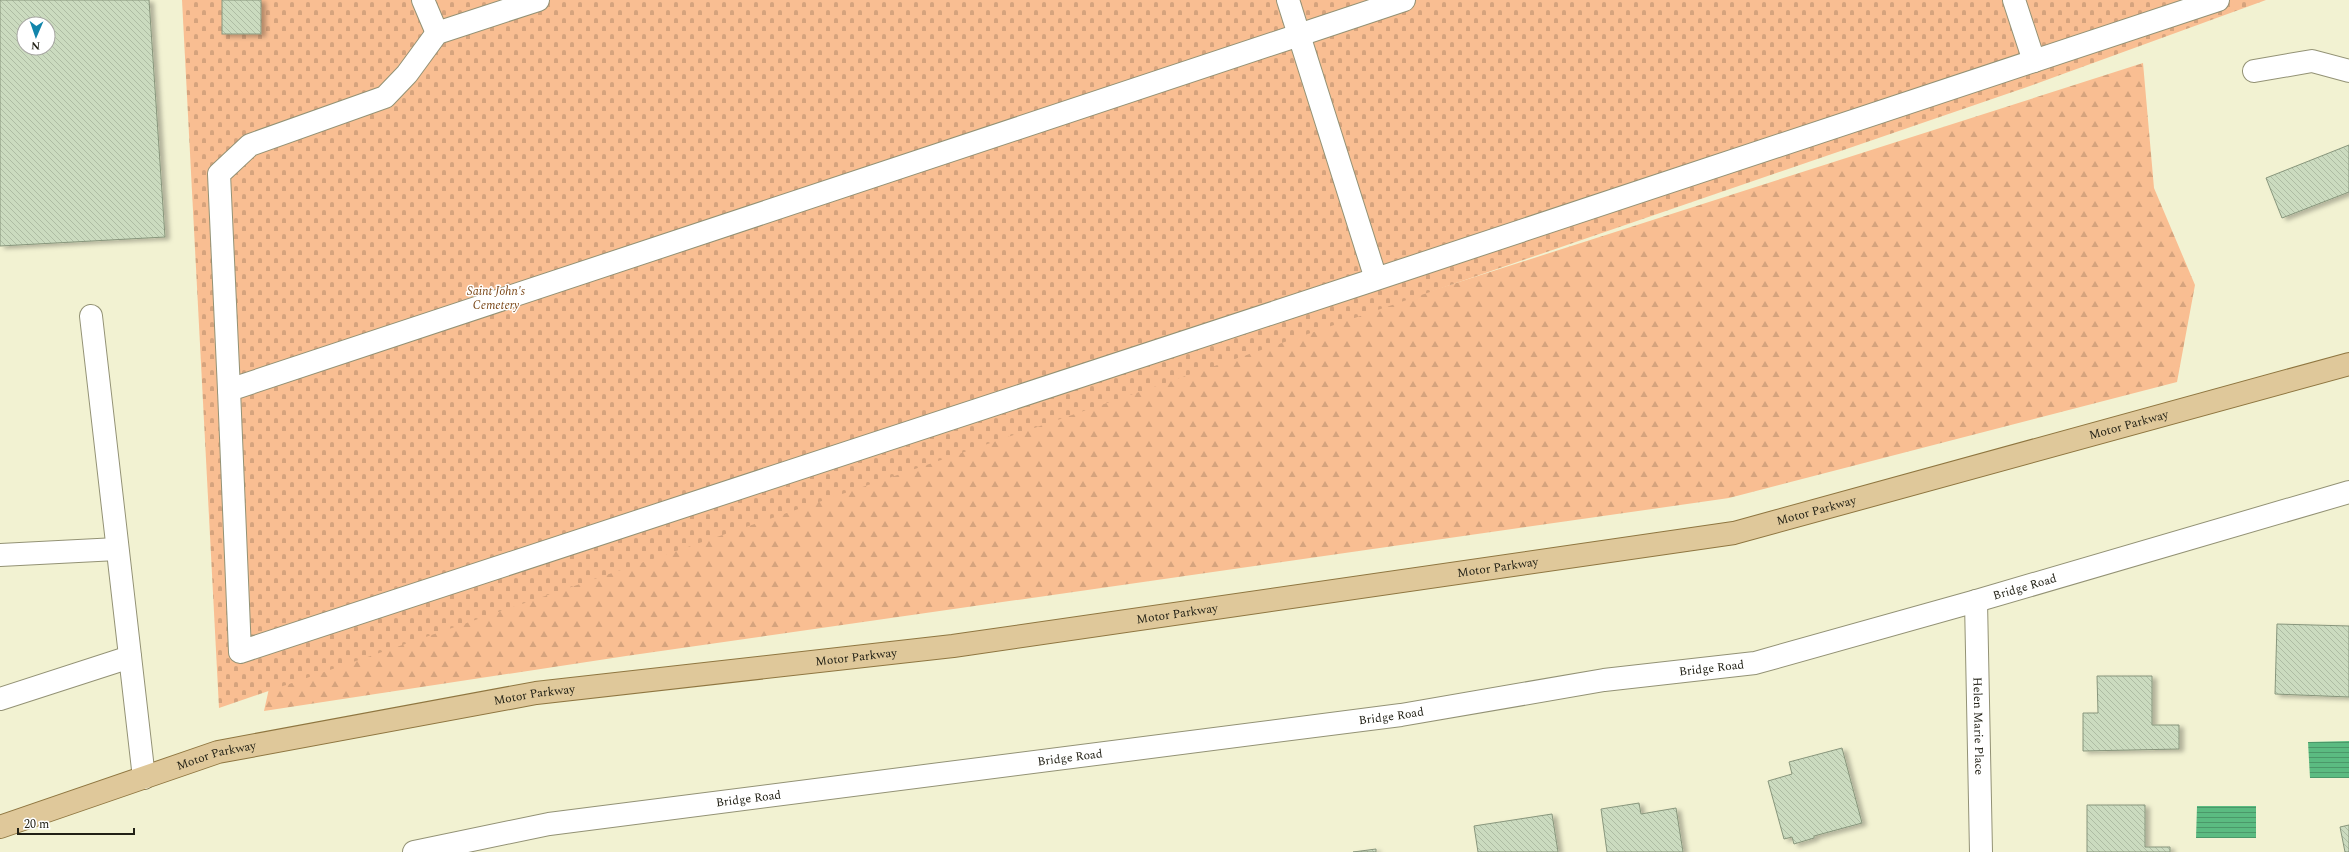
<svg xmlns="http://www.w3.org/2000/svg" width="2349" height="852" viewBox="0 0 2349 852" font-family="Spectral,serif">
<defs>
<pattern id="forest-firs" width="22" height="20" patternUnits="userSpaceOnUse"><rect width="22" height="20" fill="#f9be92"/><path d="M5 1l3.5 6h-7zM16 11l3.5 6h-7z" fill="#d5a37d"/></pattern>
<pattern id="cemetery-stones" width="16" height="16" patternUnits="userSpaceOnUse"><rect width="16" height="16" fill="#f9be92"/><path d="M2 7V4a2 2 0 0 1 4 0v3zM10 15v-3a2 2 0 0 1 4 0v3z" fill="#d5a37d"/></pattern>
<pattern id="water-rules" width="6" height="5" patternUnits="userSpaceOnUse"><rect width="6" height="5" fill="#5bbb81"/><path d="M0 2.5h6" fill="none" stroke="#4b9869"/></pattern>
<pattern id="building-back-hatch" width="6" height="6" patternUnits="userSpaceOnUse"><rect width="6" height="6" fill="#cbdbbf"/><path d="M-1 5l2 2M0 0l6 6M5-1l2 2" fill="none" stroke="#aebca3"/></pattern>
<filter id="shadow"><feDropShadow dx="4.5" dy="2.5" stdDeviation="2" flood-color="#0004"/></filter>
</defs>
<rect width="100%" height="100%" fill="#f2f2d2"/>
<path fill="url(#forest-firs)" d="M 2143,63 L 2154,188 L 2195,285 L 2177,382 L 1729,498 L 626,656 L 264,711 L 276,657 L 500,589 Z"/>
<path fill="url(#cemetery-stones)" d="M 182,0 L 2266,0 L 2030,86 L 219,708 Z"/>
<g fill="url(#water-rules)">
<path d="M 2349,741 L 2349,778 L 2310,778 L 2308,742 Z"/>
<path d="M 2197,806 L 2256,806 L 2256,838 L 2196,838 Z"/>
</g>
<g fill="url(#building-back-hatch)" stroke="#88967c" fill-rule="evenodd" filter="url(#shadow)">
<path d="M 0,0 L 149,0 L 165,237 L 0,246 ZM 24,24 L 48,24 L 48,48 L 24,48 Z"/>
<rect x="222" y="0" width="39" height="34"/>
<path d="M 2349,145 L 2349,192 L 2282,218 L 2266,178 Z"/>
<path d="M 2277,624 L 2349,626 L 2349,697 L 2275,694 Z"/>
<path d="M 2097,676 L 2152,676 L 2152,725 L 2179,725 L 2179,749 L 2083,751 L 2083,713 L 2098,713 Z"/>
<path d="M 1842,748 L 1862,823 L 1814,836 L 1814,838 L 1794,844 L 1792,837 L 1784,839 L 1768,781 L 1792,774 L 1789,762 Z"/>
<path d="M 1639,803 L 1641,814 L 1676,808 L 1683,852 L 1607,852 L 1601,809 Z"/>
<path d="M 2087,805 L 2145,805 L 2145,847 L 2170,847 L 2170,852 L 2087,852 Z"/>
<path d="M 1552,814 L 1558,852 L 1478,852 L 1474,826 Z"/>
<path d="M 2349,825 L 2349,852 L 2345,852 L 2340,827 Z"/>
<path d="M 1376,849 L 1376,852 L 1353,852 Z"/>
</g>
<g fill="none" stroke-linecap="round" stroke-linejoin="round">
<defs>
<g id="minor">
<path d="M 423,0 L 437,33"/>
<path d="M 1288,0 L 1299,35 L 1404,0"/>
<path d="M 2014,0 L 2034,61"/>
<path d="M 2254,71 L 2312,61 L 2349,71"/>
<path d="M 1376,279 L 1299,35 L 229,390 L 240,652 L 1364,283 L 2218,0"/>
<path d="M 91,316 L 144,778"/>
<path d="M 229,390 L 219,174 L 250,145 L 385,97 L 407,74 L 437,33 L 538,0"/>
<path d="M 0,555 L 117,549"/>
<path id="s1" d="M 1976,601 L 1981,852"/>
<path d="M 0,699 L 130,657"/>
<path id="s2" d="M 414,852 L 549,824 L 1401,715 L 1604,680 L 1755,663 L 1976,601 L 2349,492"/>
</g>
<g id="major">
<path id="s3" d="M 0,827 L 218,752 L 536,693 L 953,646 L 1734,533 L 2349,364"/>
</g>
</defs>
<use href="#minor" stroke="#939275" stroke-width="24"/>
<use href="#major" stroke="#8f7640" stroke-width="24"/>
<use href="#minor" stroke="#fff" stroke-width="22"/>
<use href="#major" stroke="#dfc89a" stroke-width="22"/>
</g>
<g text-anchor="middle" stroke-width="3" stroke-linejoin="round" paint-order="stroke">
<g font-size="12" font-style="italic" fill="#7a4616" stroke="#fff">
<text x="496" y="295">Saint John's<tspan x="496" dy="14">Cemetery</tspan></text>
</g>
<g font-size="12" fill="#222116" stroke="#fff">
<text dy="4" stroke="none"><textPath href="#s3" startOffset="2172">Motor Parkway</textPath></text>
<text dy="4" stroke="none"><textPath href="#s3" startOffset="1848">Motor Parkway</textPath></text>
<text dy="4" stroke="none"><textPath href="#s3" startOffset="1524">Motor Parkway</textPath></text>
<text dy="4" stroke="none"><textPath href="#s2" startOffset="1635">Bridge Road</textPath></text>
<text dy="4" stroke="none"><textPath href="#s3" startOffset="1200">Motor Parkway</textPath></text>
<text dy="4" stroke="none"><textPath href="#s3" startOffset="876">Motor Parkway</textPath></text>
<text dy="4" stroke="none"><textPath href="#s2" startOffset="1311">Bridge Road</textPath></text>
<text dy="4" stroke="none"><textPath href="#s3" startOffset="552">Motor Parkway</textPath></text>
<text dy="4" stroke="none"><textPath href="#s2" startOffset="987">Bridge Road</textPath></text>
<text dy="4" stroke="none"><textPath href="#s1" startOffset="125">Helen Marie Place</textPath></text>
<text dy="4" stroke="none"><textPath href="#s3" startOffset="228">Motor Parkway</textPath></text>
<text dy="4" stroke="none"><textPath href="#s2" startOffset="663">Bridge Road</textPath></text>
<text dy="4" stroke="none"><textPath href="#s2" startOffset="339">Bridge Road</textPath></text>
</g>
</g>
<g transform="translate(36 36) rotate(182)"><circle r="19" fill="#ffffff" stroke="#a7a6a2"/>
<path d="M0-3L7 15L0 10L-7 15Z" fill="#1285ab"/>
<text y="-6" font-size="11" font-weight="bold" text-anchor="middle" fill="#222116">N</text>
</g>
<path d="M18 828v6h116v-6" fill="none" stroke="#222116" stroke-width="2"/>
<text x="24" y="828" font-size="12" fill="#222116" stroke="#ffffff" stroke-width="3" paint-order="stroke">20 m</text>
</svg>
